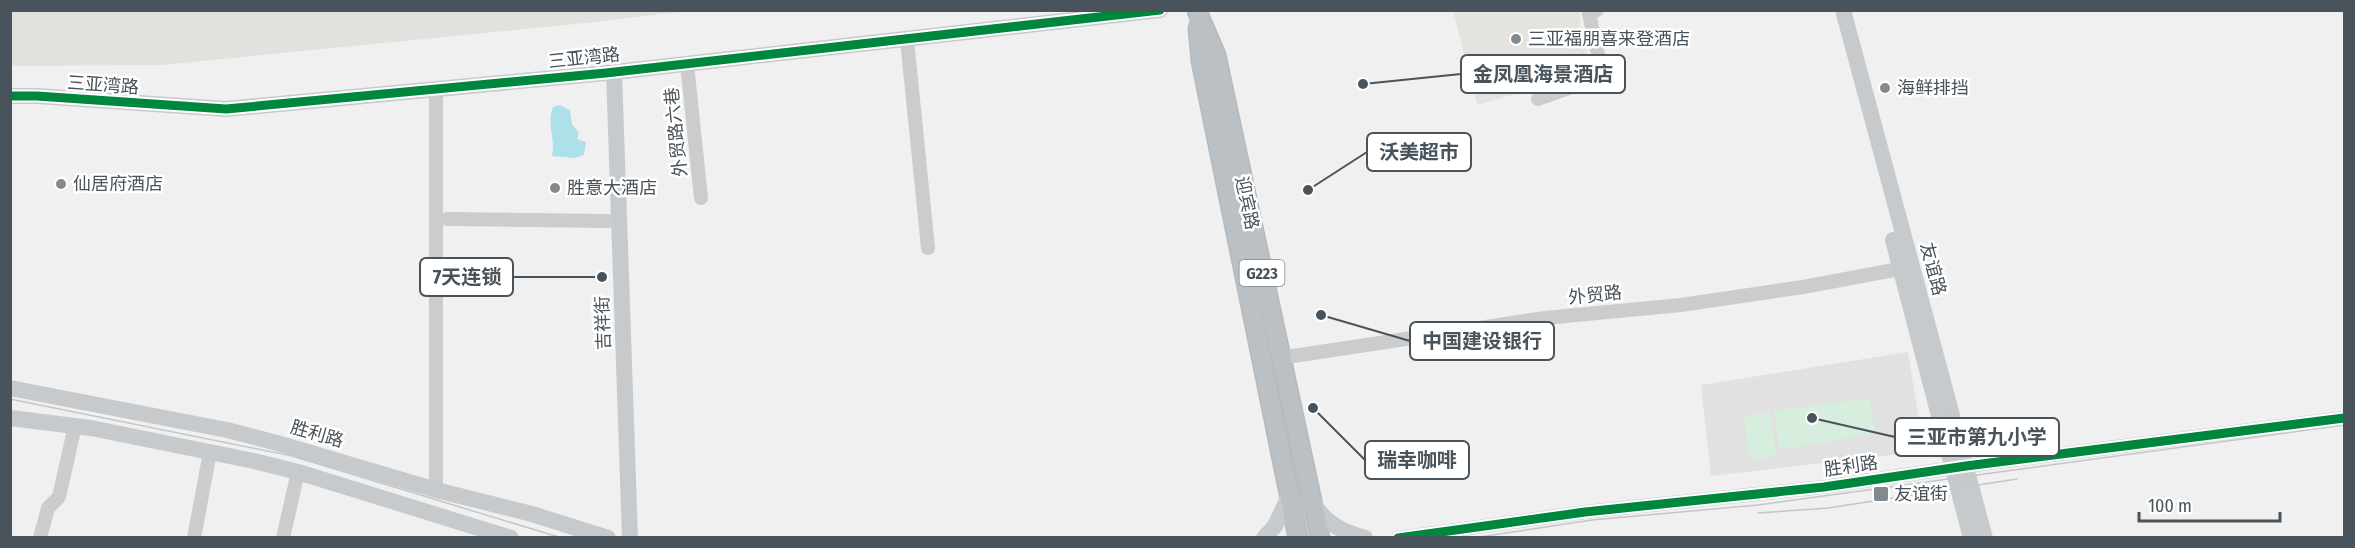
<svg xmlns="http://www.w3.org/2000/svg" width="2355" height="548" viewBox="0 0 2355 548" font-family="'Fira Sans Condensed','Noto Sans SC',sans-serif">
<rect width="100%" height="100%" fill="#f0f0f0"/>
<path fill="#e5e3de" d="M 1453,11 L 1582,11 L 1579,13 L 1581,31 L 1593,71 L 1477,105 Z"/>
<path fill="#e2e1e1" d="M 1908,352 L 1924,451 L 1711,476 L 1701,385 Z"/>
<g fill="#d6eede">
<path d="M 1869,398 L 1875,433 L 1779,450 L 1775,411 Z"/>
<path d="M 1770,412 L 1776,456 L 1750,460 L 1744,416 Z"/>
</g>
<path fill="#e3e1dd" d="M 10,11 L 11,10 L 688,11 L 595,22 L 162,65 L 11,66 Z"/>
<path fill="#ade0e9" d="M 560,105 L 570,110 L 572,124 L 579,133 L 577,139 L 586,142 L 584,155 L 575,158 L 552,156 C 556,139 546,123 553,107 Z"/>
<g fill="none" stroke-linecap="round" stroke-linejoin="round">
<defs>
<g id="highway">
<path d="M 1197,11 L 1216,55 L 1320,538"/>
<path d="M 1198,28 L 1201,61 L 1298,538"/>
</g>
</defs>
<use href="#highway" stroke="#b5babe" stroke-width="21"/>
<g stroke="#caccce" stroke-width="14">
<path d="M 907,40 L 928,248"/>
<path d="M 687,64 L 701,198"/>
<path d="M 436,90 L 436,490"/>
<path d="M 1538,99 L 1603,76 L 1589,14 L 1597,10"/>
<path d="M 447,219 L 608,221"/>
<path d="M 1280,358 L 1545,318 L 1681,305 L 1803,287 L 1910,267"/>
<path d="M 40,538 L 48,508 L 59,497 L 75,426"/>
<path d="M 194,538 L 210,452"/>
<path d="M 283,538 L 298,472"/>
<path d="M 1398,538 L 1585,512 L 1824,487 L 1966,466 L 2344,418"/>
</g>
<g stroke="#c7cacc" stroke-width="16">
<path d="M 1843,10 L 1985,538"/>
<path d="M 614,72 L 630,538"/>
<path d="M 10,96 L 37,96 L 226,109 L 606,73 L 1160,10"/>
<path d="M 1893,240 L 1971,538"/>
<path d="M 10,388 L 227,430 L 277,443 L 436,490 L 532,514 L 608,538"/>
<path d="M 10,418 L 91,428 L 254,461 L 298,472 L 511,538"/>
<path d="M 1313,502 C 1324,523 1343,532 1365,538"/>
<path d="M 1264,538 L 1275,526 L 1289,496"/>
</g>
<use href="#highway" stroke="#bbc0c5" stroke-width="18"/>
<g stroke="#c5c6c8" stroke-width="1.5">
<path d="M 10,399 L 292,456 L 562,538"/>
<path d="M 1758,513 L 1828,508 L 2017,479"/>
<path d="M 1473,538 L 1592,520 L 1758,505 L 2344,425"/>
</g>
<defs>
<g id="cycleway">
<path d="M 10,96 L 37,96 L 226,109 L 606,73 L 1160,10"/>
<path d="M 1398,538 L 1585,512 L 1824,487 L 1966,466 L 2344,418"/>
</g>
</defs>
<use href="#cycleway" stroke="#fff" stroke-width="13"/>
<use href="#cycleway" stroke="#00873e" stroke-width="9"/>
</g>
<g fill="#838a8f" stroke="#fff" stroke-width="2">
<circle cx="1516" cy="39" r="6"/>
<circle cx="1885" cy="88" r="6"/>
<circle cx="61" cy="184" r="6"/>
<circle cx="555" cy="188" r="6"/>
<rect x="1873" y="486" width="16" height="16" rx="3"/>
</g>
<g text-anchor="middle" stroke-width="5" stroke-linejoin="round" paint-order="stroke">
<rect fill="#fff" stroke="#7f878c" stroke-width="1.5" x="1239.5" y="260" width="45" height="26" rx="4.5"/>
<g font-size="16" font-weight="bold" fill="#48535b">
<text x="1262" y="279">G223</text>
</g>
<g font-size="18" fill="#48535b" stroke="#fff" text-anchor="start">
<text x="1528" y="45">三亚福朋喜来登酒店</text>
<text x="1897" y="94">海鲜排挡</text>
<text x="73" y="190">仙居府酒店</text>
<text x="567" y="194">胜意大酒店</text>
<text x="1894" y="500">友谊街</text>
</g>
<g font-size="18" fill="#48535b" stroke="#fff">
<text transform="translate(584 58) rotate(-6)" y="6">三亚湾路</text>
<text transform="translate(103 85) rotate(4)" y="6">三亚湾路</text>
<text transform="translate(676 132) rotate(-96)" y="6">外贸路六巷</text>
<text transform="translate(1247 203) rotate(78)" y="6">迎宾路</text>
<text transform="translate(1933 269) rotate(75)" y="6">友谊路</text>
<text transform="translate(1595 295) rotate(-6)" y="6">外贸路</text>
<text transform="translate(603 323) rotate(-92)" y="6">吉祥街</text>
<text transform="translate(317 434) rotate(16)" y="6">胜利路</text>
<text transform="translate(1851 466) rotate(-8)" y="6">胜利路</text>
</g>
</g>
<path fill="none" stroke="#48535b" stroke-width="2" d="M1363 84L1461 74M1308 190L1367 152M602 277L513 277M1321 315L1410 341M1812 418L1895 437M1313 408L1365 460"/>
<g fill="#48535b" stroke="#fff" stroke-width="2">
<circle cx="1363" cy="84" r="6"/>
<circle cx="1308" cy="190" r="6"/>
<circle cx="602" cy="277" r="6"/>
<circle cx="1321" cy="315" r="6"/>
<circle cx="1812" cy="418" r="6"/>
<circle cx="1313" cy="408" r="6"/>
</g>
<g fill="#fff" stroke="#48535b" stroke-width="2">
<rect x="1461" y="55" width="164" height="38" rx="6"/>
<rect x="1367" y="133" width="104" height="38" rx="6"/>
<rect x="420" y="258" width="93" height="38" rx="6"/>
<rect x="1410" y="322" width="144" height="38" rx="6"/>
<rect x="1895" y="418" width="164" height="38" rx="6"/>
<rect x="1365" y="441" width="104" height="38" rx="6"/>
</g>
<g font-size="20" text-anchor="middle" font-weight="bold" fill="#48535b">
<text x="1543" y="81">金凤凰海景酒店</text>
<text x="1419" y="159">沃美超市</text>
<text x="467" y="284">7天连锁</text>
<text x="1482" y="348">中国建设银行</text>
<text x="1977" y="444">三亚市第九小学</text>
<text x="1417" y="467">瑞幸咖啡</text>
</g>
<rect width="2355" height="548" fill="none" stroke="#48535b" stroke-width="24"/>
<path d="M2139 512v9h141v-9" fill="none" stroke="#48535b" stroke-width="3"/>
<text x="2148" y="512" font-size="18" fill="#48535b" stroke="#ffffff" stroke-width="4.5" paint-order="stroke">100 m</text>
</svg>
